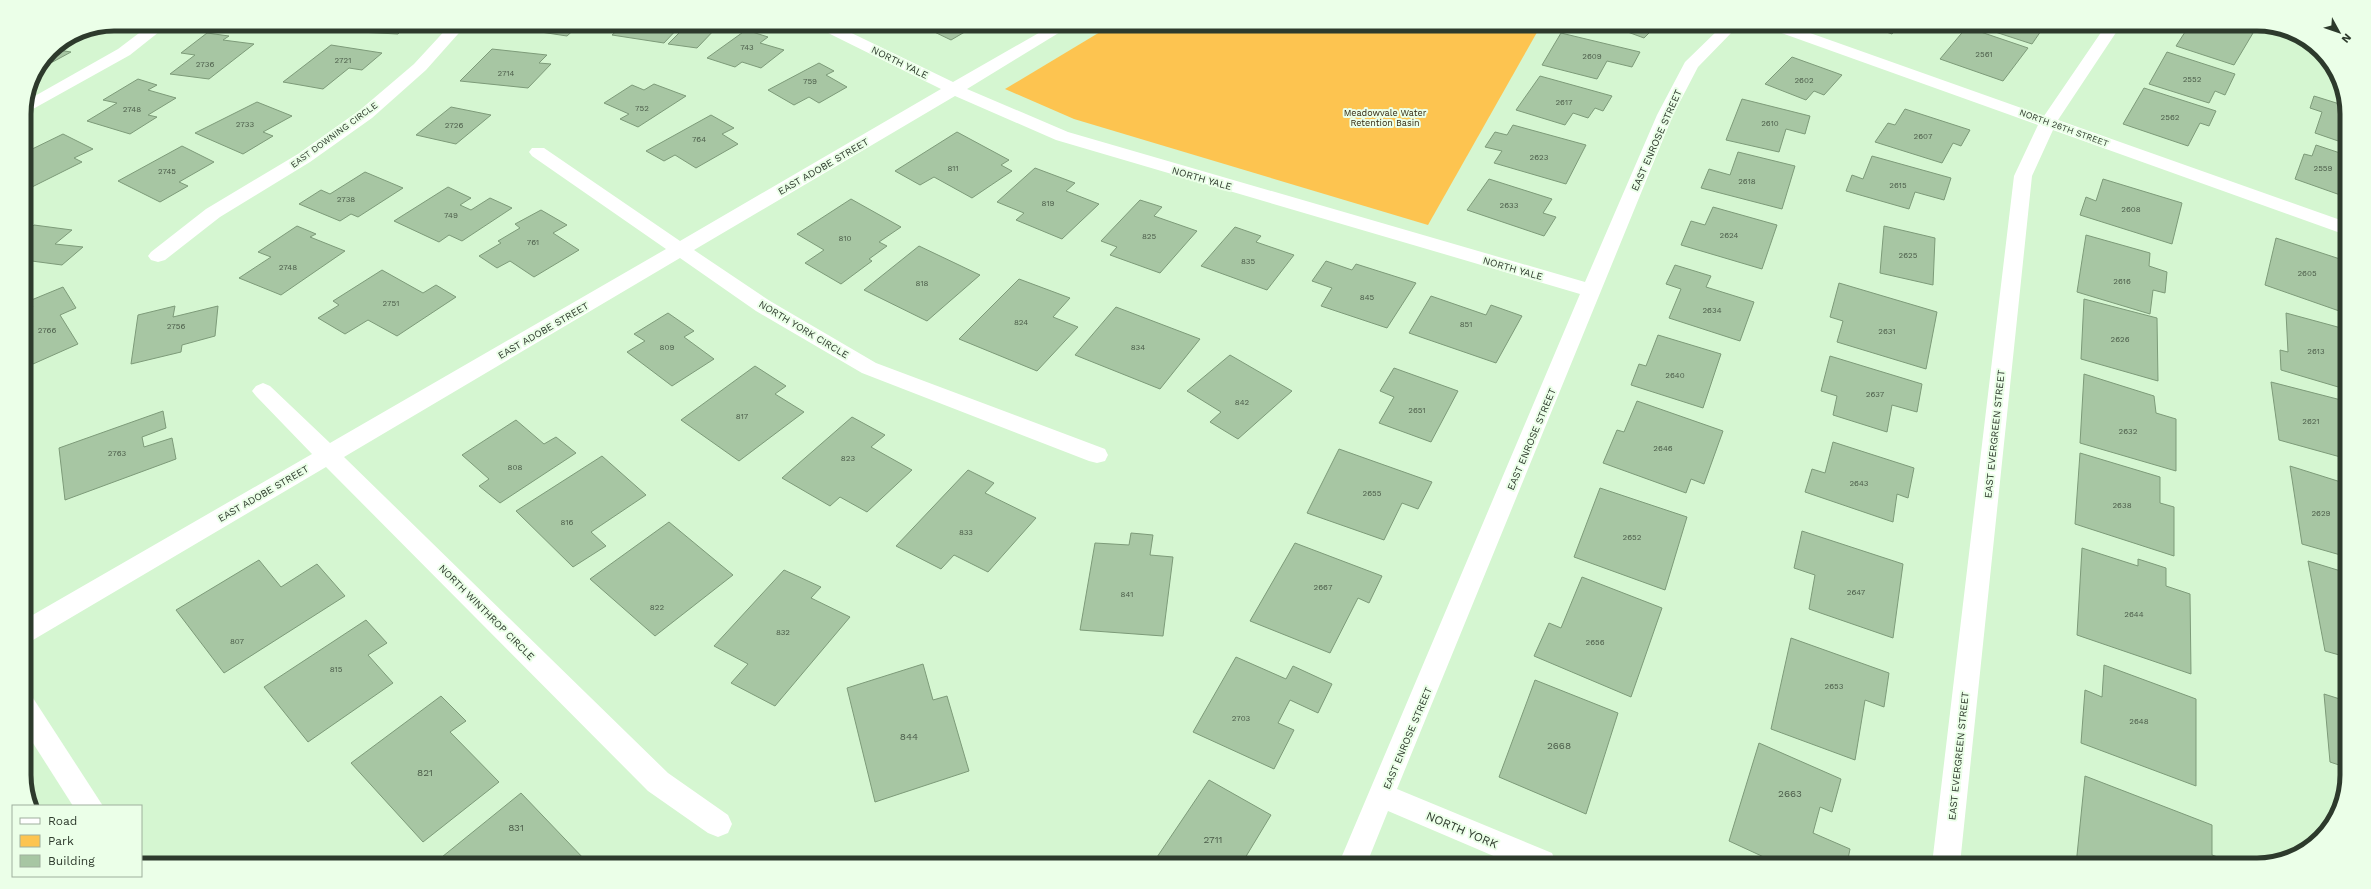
<svg xmlns="http://www.w3.org/2000/svg" width="2371" height="889" viewBox="0 0 2371 889" font-family="'Work Sans',sans-serif">
<rect width="100%" height="100%" fill="#d5f6d1"/>
<path fill="#fdc450" d="M 1110,26 L 1540,27 L 1428,225 L 1074,119 L 1005,89 Z"/>
<g fill="#a7c6a3" stroke="#7d9b79">
<path d="M 246,24 L 289,24 L 283,29 Z"/>
<path d="M 345,25 L 407,25 L 398,34 L 339,31 Z"/>
<path d="M 518,25 L 579,25 L 567,36 L 514,28 Z"/>
<path d="M 623,25 L 681,25 L 664,43 L 612,35 Z"/>
<path d="M 687,25 L 719,25 L 697,48 L 668,44 Z"/>
<path d="M 922,26 L 975,26 L 951,40 Z"/>
<path d="M 1614,27 L 1655,27 L 1644,38 Z"/>
<path d="M 1875,28 L 1897,28 L 1892,34 Z"/>
<path d="M 1966,28 L 1969,28 L 2028,48 L 2003,81 L 1940,59 Z"/>
<path d="M 1983,28 L 2043,28 L 2032,44 Z"/>
<path d="M 2187,29 L 2240,29 L 2253,33 L 2234,65 L 2176,46 Z"/>
<path d="M 746,30 L 768,37 L 760,43 L 784,50 L 761,68 L 742,62 L 735,67 L 707,58 Z"/>
<path d="M 78,32 L 86,33 L 58,50 L 71,52 L 36,71 L 50,50 Z"/>
<path d="M 207,33 L 229,36 L 223,40 L 254,44 L 209,79 L 170,74 L 195,55 L 181,53 Z"/>
<path d="M 1561,33 L 1640,52 L 1632,67 L 1607,61 L 1597,79 L 1542,65 Z"/>
<path d="M 331,45 L 382,53 L 362,70 L 349,68 L 323,89 L 283,82 Z"/>
<path d="M 492,49 L 547,55 L 539,63 L 551,64 L 528,88 L 460,81 Z"/>
<path d="M 2167,52 L 2235,74 L 2225,95 L 2215,91 L 2209,103 L 2149,84 Z"/>
<path d="M 1792,57 L 1842,75 L 1824,95 L 1814,91 L 1806,100 L 1765,84 Z"/>
<path d="M 819,63 L 834,71 L 826,75 L 847,87 L 819,103 L 809,97 L 794,105 L 768,90 Z"/>
<path d="M 1540,76 L 1612,96 L 1603,111 L 1595,108 L 1588,118 L 1573,113 L 1565,125 L 1516,110 Z"/>
<path d="M 138,79 L 157,85 L 148,90 L 176,98 L 148,115 L 157,117 L 130,134 L 87,121 L 117,103 L 103,100 Z"/>
<path d="M 654,84 L 686,96 L 638,127 L 620,119 L 629,114 L 604,103 L 632,85 L 644,90 Z"/>
<path d="M 2144,88 L 2216,111 L 2209,126 L 2200,123 L 2188,146 L 2123,124 Z"/>
<path d="M 2314,96 L 2346,106 L 2347,144 L 2315,133 L 2322,112 L 2310,108 Z"/>
<path d="M 1742,99 L 1810,116 L 1805,134 L 1786,129 L 1779,152 L 1726,140 Z"/>
<path d="M 257,102 L 292,116 L 263,132 L 273,136 L 243,154 L 195,133 Z"/>
<path d="M 451,107 L 491,115 L 456,144 L 416,135 Z"/>
<path d="M 1905,109 L 1970,130 L 1961,146 L 1953,143 L 1942,163 L 1875,142 L 1888,123 L 1895,125 Z"/>
<path d="M 711,115 L 734,128 L 722,134 L 738,144 L 696,168 L 675,155 L 664,161 L 646,151 Z"/>
<path d="M 1513,125 L 1586,145 L 1566,184 L 1494,163 L 1502,151 L 1485,147 L 1495,132 L 1507,135 Z"/>
<path d="M 957,132 L 1009,160 L 1001,165 L 1012,171 L 972,198 L 934,177 L 920,185 L 895,171 Z"/>
<path d="M 63,134 L 93,149 L 74,158 L 82,162 L 24,191 L 24,153 Z"/>
<path d="M 2316,145 L 2346,155 L 2346,197 L 2295,179 L 2304,154 L 2312,156 Z"/>
<path d="M 182,146 L 214,162 L 179,182 L 188,186 L 160,202 L 118,181 Z"/>
<path d="M 1738,152 L 1795,166 L 1782,209 L 1701,188 L 1709,169 L 1730,175 Z"/>
<path d="M 1872,156 L 1951,178 L 1944,200 L 1915,192 L 1909,209 L 1846,191 L 1852,175 L 1863,179 Z"/>
<path d="M 1035,168 L 1075,183 L 1066,191 L 1099,204 L 1062,239 L 1016,220 L 1024,213 L 997,202 Z"/>
<path d="M 365,172 L 403,188 L 358,217 L 351,214 L 340,221 L 299,204 L 321,190 L 330,194 Z"/>
<path d="M 1489,179 L 1552,199 L 1543,213 L 1556,217 L 1544,236 L 1467,210 Z"/>
<path d="M 2103,179 L 2182,203 L 2172,244 L 2080,215 L 2086,197 L 2096,201 Z"/>
<path d="M 448,187 L 471,198 L 460,205 L 471,210 L 490,198 L 512,208 L 462,241 L 449,235 L 439,242 L 394,221 Z"/>
<path d="M 851,199 L 901,227 L 879,242 L 887,246 L 869,259 L 872,261 L 841,284 L 805,263 L 824,250 L 797,234 Z"/>
<path d="M 1140,200 L 1162,207 L 1154,216 L 1197,231 L 1160,273 L 1110,255 L 1117,247 L 1101,241 Z"/>
<path d="M 1713,207 L 1777,225 L 1762,269 L 1681,245 L 1691,221 L 1705,225 Z"/>
<path d="M 541,210 L 567,225 L 553,233 L 579,250 L 534,277 L 510,261 L 497,268 L 479,256 L 501,243 L 498,241 L 520,228 L 515,224 Z"/>
<path d="M 34,225 L 72,230 L 55,244 L 83,247 L 62,265 L 24,260 L 24,234 Z"/>
<path d="M 297,226 L 316,234 L 310,237 L 345,251 L 281,295 L 239,278 L 271,257 L 258,252 Z"/>
<path d="M 1884,226 L 1935,238 L 1933,285 L 1880,273 Z"/>
<path d="M 1235,227 L 1261,236 L 1256,242 L 1294,255 L 1267,290 L 1201,266 Z"/>
<path d="M 2086,235 L 2150,253 L 2149,266 L 2167,272 L 2165,293 L 2153,290 L 2150,314 L 2077,292 Z"/>
<path d="M 2276,238 L 2346,261 L 2345,313 L 2265,285 Z"/>
<path d="M 919,246 L 980,275 L 927,321 L 864,290 Z"/>
<path d="M 1326,261 L 1352,270 L 1356,264 L 1416,283 L 1387,328 L 1321,306 L 1332,288 L 1312,281 Z"/>
<path d="M 1675,265 L 1711,276 L 1706,287 L 1754,302 L 1740,341 L 1669,318 L 1681,289 L 1666,284 Z"/>
<path d="M 382,270 L 423,293 L 436,285 L 456,297 L 397,336 L 368,320 L 345,334 L 318,318 L 339,305 L 333,301 Z"/>
<path d="M 1019,279 L 1070,298 L 1053,317 L 1078,327 L 1037,371 L 959,339 Z"/>
<path d="M 1839,283 L 1937,312 L 1926,369 L 1837,342 L 1843,321 L 1830,317 Z"/>
<path d="M 63,287 L 76,308 L 60,315 L 78,344 L 24,368 L 24,311 L 33,307 L 29,301 Z"/>
<path d="M 1431,296 L 1486,315 L 1491,305 L 1522,316 L 1496,363 L 1409,333 Z"/>
<path d="M 2084,299 L 2157,318 L 2158,381 L 2081,359 Z"/>
<path d="M 175,306 L 173,317 L 218,306 L 215,336 L 182,345 L 181,352 L 131,364 L 138,315 Z"/>
<path d="M 1116,307 L 1200,339 L 1160,389 L 1075,355 Z"/>
<path d="M 668,313 L 694,331 L 684,337 L 714,359 L 672,386 L 627,352 L 645,341 L 634,334 Z"/>
<path d="M 2286,313 L 2345,329 L 2345,389 L 2281,370 L 2280,350 L 2288,352 Z"/>
<path d="M 1658,335 L 1721,354 L 1703,408 L 1631,385 L 1639,364 L 1646,366 Z"/>
<path d="M 1230,355 L 1292,391 L 1238,439 L 1210,422 L 1221,412 L 1187,391 Z"/>
<path d="M 1830,356 L 1922,384 L 1917,412 L 1892,405 L 1887,432 L 1833,415 L 1837,396 L 1821,391 Z"/>
<path d="M 755,366 L 786,386 L 775,394 L 804,412 L 739,461 L 681,420 Z"/>
<path d="M 1394,368 L 1458,391 L 1431,442 L 1379,423 L 1394,397 L 1380,391 Z"/>
<path d="M 2084,374 L 2154,396 L 2156,413 L 2176,419 L 2176,471 L 2080,443 Z"/>
<path d="M 2271,382 L 2345,401 L 2344,458 L 2279,440 Z"/>
<path d="M 1637,401 L 1723,431 L 1704,484 L 1691,479 L 1686,493 L 1603,463 L 1617,430 L 1624,432 Z"/>
<path d="M 163,411 L 166,428 L 142,437 L 144,447 L 172,438 L 176,459 L 65,500 L 59,448 Z"/>
<path d="M 852,417 L 885,435 L 871,447 L 912,470 L 867,512 L 840,497 L 830,506 L 782,478 Z"/>
<path d="M 516,420 L 544,444 L 556,437 L 576,453 L 500,503 L 479,486 L 489,479 L 462,455 Z"/>
<path d="M 1833,442 L 1914,468 L 1908,498 L 1897,494 L 1893,522 L 1805,492 L 1812,469 L 1825,473 Z"/>
<path d="M 1339,449 L 1432,482 L 1418,509 L 1402,503 L 1384,540 L 1307,513 Z"/>
<path d="M 2080,453 L 2160,477 L 2160,503 L 2174,507 L 2174,556 L 2075,524 Z"/>
<path d="M 602,456 L 646,495 L 591,532 L 606,546 L 573,567 L 516,511 Z"/>
<path d="M 2290,466 L 2344,483 L 2344,556 L 2302,544 Z"/>
<path d="M 968,470 L 994,483 L 985,493 L 1036,518 L 988,572 L 954,555 L 941,569 L 896,546 Z"/>
<path d="M 1600,488 L 1687,517 L 1665,590 L 1574,557 Z"/>
<path d="M 669,522 L 733,575 L 655,636 L 590,579 Z"/>
<path d="M 1802,531 L 1903,564 L 1893,638 L 1809,609 L 1815,575 L 1794,568 Z"/>
<path d="M 1131,533 L 1153,535 L 1150,555 L 1173,557 L 1163,636 L 1080,630 L 1095,543 L 1129,545 Z"/>
<path d="M 1295,543 L 1382,576 L 1369,603 L 1358,598 L 1330,653 L 1250,621 Z"/>
<path d="M 2082,548 L 2138,566 L 2138,559 L 2166,568 L 2166,586 L 2190,594 L 2191,674 L 2077,635 Z"/>
<path d="M 259,560 L 281,587 L 317,564 L 345,596 L 224,673 L 176,610 Z"/>
<path d="M 2308,561 L 2344,572 L 2343,656 L 2325,651 Z"/>
<path d="M 784,570 L 821,587 L 811,598 L 850,617 L 775,706 L 731,683 L 748,664 L 714,646 Z"/>
<path d="M 1582,577 L 1662,608 L 1631,697 L 1534,656 L 1549,623 L 1561,628 Z"/>
<path d="M 366,620 L 387,643 L 368,655 L 393,683 L 308,742 L 264,687 Z"/>
<path d="M 1791,638 L 1889,673 L 1884,707 L 1865,700 L 1855,760 L 1771,729 Z"/>
<path d="M 1236,657 L 1286,679 L 1293,666 L 1332,684 L 1318,713 L 1290,700 L 1278,723 L 1294,730 L 1274,769 L 1193,732 Z"/>
<path d="M 923,664 L 933,700 L 947,696 L 969,771 L 875,802 L 847,688 Z"/>
<path d="M 2104,665 L 2196,699 L 2196,786 L 2081,743 L 2085,690 L 2102,697 Z"/>
<path d="M 1535,680 L 1618,713 L 1586,814 L 1499,777 Z"/>
<path d="M 2324,694 L 2343,700 L 2342,766 L 2330,762 Z"/>
<path d="M 441,696 L 466,721 L 450,732 L 499,782 L 423,842 L 351,763 Z"/>
<path d="M 1759,743 L 1841,779 L 1832,812 L 1820,807 L 1813,833 L 1850,849 L 1847,864 L 1779,864 L 1729,841 Z"/>
<path d="M 2085,776 L 2212,825 L 2212,855 L 2223,859 L 2223,865 L 2076,865 Z"/>
<path d="M 1209,780 L 1271,815 L 1242,863 L 1153,863 Z"/>
<path d="M 521,793 L 586,861 L 437,861 Z"/>
</g>
<g fill="none" stroke-linecap="round" stroke-linejoin="round">
<g fill="#fff" fill-rule="evenodd">
<path d="M 151,24 L 169,24 L 130,55 L 24,114 L 26,101 L 118,49 Z"/>
<path d="M 450,25 L 466,25 L 426,70 L 372,118 L 310,162 L 220,217 L 165,260 L 158,262 L 151,260 L 148,256 L 151,252 L 206,209 L 298,154 L 360,110 L 414,64 Z"/>
<path d="M 818,26 L 837,26 L 953,82 L 1051,26 L 1070,26 L 967,89 L 1068,132 L 1585,282 L 1657,115 L 1685,62 L 1720,28 L 1736,28 L 1698,67 L 1673,115 L 1397,789 L 1552,853 L 1556,863 L 1510,863 L 1388,811 L 1367,863 L 1339,863 L 1580,294 L 1056,140 L 955,96 L 694,250 L 770,301 L 876,363 L 1105,449 L 1108,455 L 1105,461 L 1097,463 L 1089,461 L 862,373 L 756,311 L 680,258 L 344,457 L 668,773 L 728,815 L 732,824 L 728,833 L 718,837 L 708,833 L 648,791 L 326,467 L 33,640 L 24,643 L 24,620 L 312,454 L 256,396 L 252,391 L 256,386 L 263,383 L 270,386 L 330,443 L 666,249 L 532,156 L 529,152 L 532,148 L 544,148 L 680,241 L 941,89 L 820,29 Z"/>
<path d="M 1774,28 L 1796,28 L 2044,116 L 2104,28 L 2119,28 L 2058,120 L 2346,222 L 2346,235 L 2053,130 L 2032,176 L 1960,864 L 1932,864 L 2014,176 L 2038,125 L 1776,31 Z"/>
</g>
<path fill="#fff" fill-rule="evenodd" d="M 24,695 L 33,698 L 103,806 L 73,806 L 24,729 Z"/>
</g>
<g text-anchor="middle" stroke-width="4" stroke-linejoin="round" paint-order="stroke">
<g font-size="8" fill="#4c5d4a">
<text x="747" y="50">743</text>
<text x="1984" y="57">2561</text>
<text x="1592" y="59">2609</text>
<text x="343" y="63">2721</text>
<text x="205" y="67">2736</text>
<text x="506" y="76">2714</text>
<text x="2192" y="82">2552</text>
<text x="1804" y="83">2602</text>
<text x="810" y="84">759</text>
<text x="1564" y="105">2617</text>
<text x="642" y="111">752</text>
<text x="132" y="112">2748</text>
<text x="2170" y="120">2562</text>
<text x="1770" y="126">2610</text>
<text x="245" y="127">2733</text>
<text x="454" y="128">2726</text>
<text x="1923" y="139">2607</text>
<text x="699" y="142">764</text>
<text x="1539" y="160">2623</text>
<text x="953" y="171">811</text>
<text x="2323" y="171">2559</text>
<text x="167" y="174">2745</text>
<text x="1747" y="184">2618</text>
<text x="1898" y="188">2615</text>
<text x="346" y="202">2738</text>
<text x="1048" y="206">819</text>
<text x="1509" y="208">2633</text>
<text x="2131" y="212">2608</text>
<text x="451" y="218">749</text>
<text x="1729" y="238">2624</text>
<text x="1149" y="239">825</text>
<text x="845" y="241">810</text>
<text x="533" y="245">761</text>
<text x="1908" y="258">2625</text>
<text x="1248" y="264">835</text>
<text x="288" y="270">2748</text>
<text x="2307" y="276">2605</text>
<text x="2122" y="284">2616</text>
<text x="922" y="286">818</text>
<text x="1367" y="300">845</text>
<text x="391" y="306">2751</text>
<text x="1712" y="313">2634</text>
<text x="1021" y="325">824</text>
<text x="1466" y="327">851</text>
<text x="176" y="329">2756</text>
<text x="47" y="333">2766</text>
<text x="1887" y="334">2631</text>
<text x="2120" y="342">2626</text>
<text x="667" y="350">809</text>
<text x="1138" y="350">834</text>
<text x="2316" y="354">2613</text>
<text x="1675" y="378">2640</text>
<text x="1875" y="397">2637</text>
<text x="1242" y="405">842</text>
<text x="1417" y="413">2651</text>
<text x="742" y="419">817</text>
<text x="2311" y="424">2621</text>
<text x="2128" y="434">2632</text>
<text x="1663" y="451">2646</text>
<text x="117" y="456">2763</text>
<text x="848" y="461">823</text>
<text x="515" y="470">808</text>
<text x="1859" y="486">2643</text>
<text x="1372" y="496">2655</text>
<text x="2122" y="508">2638</text>
<text x="2321" y="516">2629</text>
<text x="567" y="525">816</text>
<text x="966" y="535">833</text>
<text x="1632" y="540">2652</text>
<text x="1323" y="590">2667</text>
<text x="1856" y="595">2647</text>
<text x="1127" y="597">841</text>
<text x="657" y="610">822</text>
<text x="2134" y="617">2644</text>
<text x="783" y="635">832</text>
<text x="237" y="644">807</text>
<text x="1595" y="645">2656</text>
<text x="336" y="672">815</text>
<text x="1834" y="689">2653</text>
<text x="1241" y="721">2703</text>
<text x="2139" y="724">2648</text>
</g>
<g font-size="9" fill="#332812" stroke="#ebffe8">
<text x="1385" y="116">Meadowvale Water<tspan x="1385" dy="10">Retention Basin</tspan></text>
</g>
<g font-size="9" fill="#2d3a2c" stroke="#ebffe8">
<text transform="translate(2064 128) rotate(20)" y="3">NORTH 26TH STREET</text>
<text transform="translate(334 135) rotate(-36)" y="3">EAST DOWNING CIRCLE</text>
</g>
<g font-size="10" fill="#2d3a2c" stroke="#ebffe8">
<text transform="translate(900 62) rotate(26)" y="4">NORTH YALE</text>
<text transform="translate(1656 140) rotate(-66)" y="4">EAST ENROSE STREET</text>
<text transform="translate(823 166) rotate(-30)" y="4">EAST ADOBE STREET</text>
<text transform="translate(1202 178) rotate(16)" y="4">NORTH YALE</text>
<text transform="translate(1513 268) rotate(16)" y="4">NORTH YALE</text>
<text transform="translate(804 329) rotate(31)" y="4">NORTH YORK CIRCLE</text>
<text transform="translate(543 330) rotate(-30)" y="4">EAST ADOBE STREET</text>
<text transform="translate(1994 434) rotate(-84)" y="4">EAST EVERGREEN STREET</text>
<text transform="translate(1531 439) rotate(-67)" y="4">EAST ENROSE STREET</text>
<text transform="translate(263 493) rotate(-30)" y="4">EAST ADOBE STREET</text>
<text transform="translate(487 612) rotate(45)" y="4">NORTH WINTHROP CIRCLE</text>
<text transform="translate(1407 738) rotate(-67)" y="4">EAST ENROSE STREET</text>
<text transform="translate(1958 756) rotate(-84)" y="4">EAST EVERGREEN STREET</text>
</g>
<g font-size="10" fill="#4c5d4a">
<text x="909" y="740">844</text>
<text x="1559" y="749">2668</text>
<text x="425" y="776">821</text>
<text x="1790" y="797">2663</text>
<text x="516" y="831">831</text>
<text x="1213" y="843">2711</text>
</g>
<g font-size="12" fill="#2d3a2c" stroke="#ebffe8">
<text transform="translate(1462 830) rotate(23)" y="4">NORTH YORK</text>
</g>
</g>
<path d="M0 0H2371V889H0ZM114 31H2257A83 83 0 0 1 2340 114V775A83 83 0 0 1 2257 858H114A83 83 0 0 1 31 775V114A83 83 0 0 1 114 31Z" fill="#ebffe8" fill-rule="evenodd"/>
<path fill="none" stroke="#2d3a2c" stroke-width="5" d="M114 31H2257A83 83 0 0 1 2340 114V775A83 83 0 0 1 2257 858H114A83 83 0 0 1 31 775V114A83 83 0 0 1 114 31Z"/>
<rect x="12" y="805" width="130" height="72" fill="#ebffe8" stroke="#9fb09d"/>
<rect x="20" y="818" width="20" height="6" fill="#ffffff" stroke="#9fb09d"/>
<text x="48" y="825" font-size="12" fill="#2d3a2c">Road</text>
<rect x="20" y="835" width="20" height="12" fill="#fdc450" stroke="#9fb09d"/>
<text x="48" y="845" font-size="12" fill="#2d3a2c">Park</text>
<rect x="20" y="855" width="20" height="12" fill="#a7c6a3" stroke="#9fb09d"/>
<text x="48" y="865" font-size="12" fill="#2d3a2c">Building</text>
<g transform="translate(2339 32) rotate(130)" stroke="#ebffe8" stroke-width="3" paint-order="stroke">
<path d="M0-3L7 15L0 10L-7 15Z" fill="#2d3a2c"/>
<text y="-6" font-size="11" font-weight="bold" text-anchor="middle" fill="#2d3a2c">N</text>
</g>
</svg>
